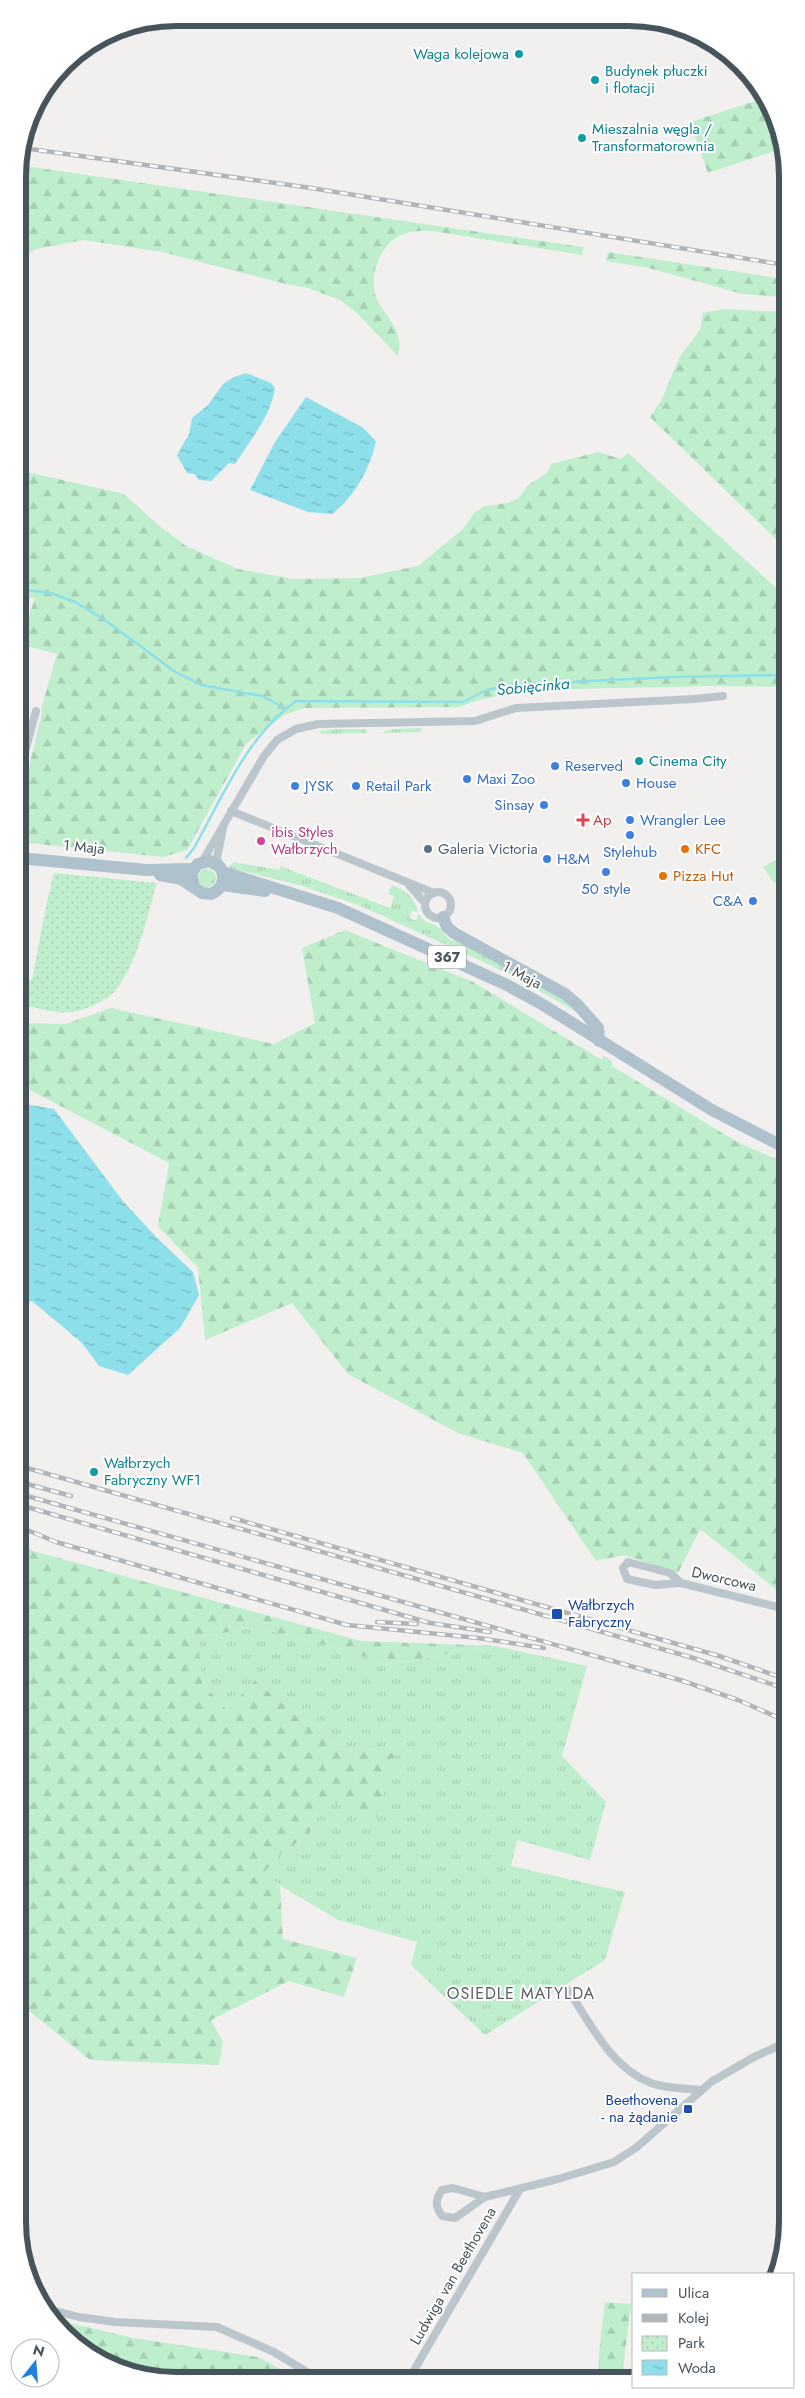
<svg xmlns="http://www.w3.org/2000/svg" width="805" height="2398" viewBox="0 0 805 2398" font-family="Jost,sans-serif">
<defs>
<pattern id="grass-tufts" width="24" height="20" patternUnits="userSpaceOnUse" patternTransform="scale(1.25)"><rect width="24" height="20" fill="#bfeecd"/><path d="M3 7l-1-3M5 7V3M7 7l1-3M15 17l-1-3M17 17v-4M19 17l1-3" fill="none" stroke="#a6ceb2"/></pattern>
<pattern id="forest-firs" width="22" height="20" patternUnits="userSpaceOnUse" patternTransform="scale(1.25)"><rect width="22" height="20" fill="#bfeecd"/><path d="M5 1l3.5 6h-7zM16 11l3.5 6h-7z" fill="#a6ceb2"/></pattern>
<pattern id="park-dots" width="8" height="8" patternUnits="userSpaceOnUse" patternTransform="scale(1.25)"><rect width="8" height="8" fill="#bfeecd"/><path d="M2 2h.1M6 6h.1" fill="none" stroke="#a6ceb2" stroke-width="1.8" stroke-linecap="round"/></pattern>
<pattern id="water-ripples" width="26" height="14" patternUnits="userSpaceOnUse" patternTransform="scale(1.25)"><rect width="26" height="14" fill="#8ddfea"/><path d="M2 4q2-2 4 0t4 0M15 11q2-2 4 0t4 0" fill="none" stroke="#75b7c1"/></pattern>
</defs>
<rect width="100%" height="100%" fill="#f2efef"/>
<g fill="url(#grass-tufts)">
<path d="M 422,728 L 421,732 L 380,733 L 393,729 Z"/>
<path d="M 336,729 L 365,729 L 367,733 L 322,734 L 319,731 Z"/>
<path d="M 233,862 L 280,870 L 280,866 L 390,908 L 394,896 L 388,894 L 392,885 C 405,890 415,897 418,912 L 412,911 L 410,918 L 416,921 L 418,913 C 426,925 430,921 438,927 C 443,931 445,937 452,941 L 455,940 L 562,997 L 582,1015 L 503,971 L 361,906 L 299,885 L 229,868 Z"/>
<circle cx="207" cy="878" r="9"/>
<path d="M 254,1627 L 350,1651 L 385,1665 L 495,1646 L 587,1666 L 562,1756 L 606,1802 L 590,1860 L 517,1840 L 511,1866 L 625,1892 L 605,1960 L 485,2035 L 411,1965 L 417,1942 L 338,1920 L 261,1874 L 281,1854 L 310,1832 L 323,1798 L 396,1754 L 327,1742 L 255,1680 L 227,1710 L 202,1683 L 198,1638 Z"/>
</g>
<g fill="url(#forest-firs)">
<path d="M 765,98 L 771,106 L 784,148 L 708,173 L 690,122 Z"/>
<path d="M 18,165 L 583,247 L 582,255 L 433,231 C 416,230 399,231 387,246 C 374,261 368,289 381,307 C 392,323 404,336 398,356 L 358,314 L 342,301 L 308,288 L 286,284 L 162,252 L 84,240 L 37,249 L 18,258 Z"/>
<path d="M 608,252 L 785,279 L 785,297 L 742,294 L 649,268 L 606,261 Z"/>
<path d="M 723,309 L 785,312 L 785,548 L 650,417 L 661,401 L 680,356 L 700,330 L 703,313 Z"/>
<path d="M 598,452 L 621,459 L 628,453 L 785,596 L 785,687 L 713,686 L 525,690 L 479,700 L 459,707 L 304,708 L 284,715 L 246,744 L 187,850 L 163,857 L 19,842 L 19,808 L 42,713 L 41,709 L 57,654 L 19,644 L 35,598 L 18,597 L 18,470 L 124,494 L 162,528 L 186,546 L 238,569 L 293,579 L 360,578 L 418,566 L 463,529 L 474,513 L 485,506 L 508,503 L 519,498 L 527,486 L 547,473 L 551,464 Z"/>
<path d="M 345,930 L 473,982 L 602,1060 L 603,1056 L 612,1061 L 612,1066 L 739,1143 L 786,1163 L 786,1597 L 700,1529 L 678,1573 L 624,1555 L 596,1561 L 523,1453 L 458,1433 L 348,1374 L 292,1303 L 205,1340 L 198,1268 L 158,1226 L 169,1163 L 28,1089 L 19,1080 L 19,1023 L 65,1024 L 111,1008 L 274,1044 L 315,1023 L 302,948 Z"/>
<path d="M 20,1543 L 33,1551 L 361,1641 L 495,1646 L 385,1665 L 350,1651 L 254,1627 L 198,1638 L 202,1683 L 227,1710 L 255,1680 L 327,1742 L 396,1754 L 377,1817 L 323,1799 L 310,1832 L 281,1854 L 262,1874 L 280,1886 L 283,1939 L 357,1958 L 344,1997 L 289,1981 L 211,2020 L 223,2042 L 219,2065 L 90,2060 L 28,2010 L 20,1999 Z"/>
<path d="M 605,2302 L 631,2304 L 622,2377 L 600,2377 L 598,2362 Z"/>
<path d="M 52,2319 L 134,2338 L 258,2357 L 295,2377 L 146,2377 L 106,2364 L 64,2334 Z"/>
</g>
<path fill="url(#park-dots)" d="M 54,873 L 157,883 C 147,916 137,968 113,993 C 104,1002 85,1010 72,1012 C 55,1015 36,1006 19,1005 L 19,978 L 32,980 L 46,906 Z"/>
<path fill="#bfeecd" d="M 785,854 L 785,876 L 774,883 L 763,867 Z"/>
<g fill="url(#water-ripples)">
<path d="M 246,373 L 271,383 L 275,388 C 271,416 250,440 235,464 L 229,463 L 211,481 L 199,480 L 194,474 L 187,473 L 177,455 L 189,434 L 192,418 L 208,405 L 223,384 L 234,377 Z"/>
<path d="M 306,397 L 362,427 L 376,441 C 370,469 355,496 332,514 L 308,512 L 250,490 L 275,442 Z"/>
<path d="M 19,1103 L 54,1109 L 122,1200 L 157,1238 L 193,1272 L 199,1295 L 180,1328 L 128,1375 L 99,1366 L 82,1343 L 32,1301 L 19,1305 Z"/>
</g>
<g fill="none" stroke-linecap="round" stroke-linejoin="round">
<g stroke="#8ddfea" stroke-width="2.5">
<path d="M 18,589 L 51,593 L 75,602 L 102,618 L 174,671 L 201,685 L 262,696 L 285,708"/>
<path d="M 186,858 L 194,848 C 223,796 247,736 296,701 L 463,702 L 487,690 L 510,685 L 672,677 L 785,675"/>
</g>
<g stroke="#bbc5cc" stroke-width="8">
<path d="M 19,774 L 36,711"/>
<path d="M 231,811 L 434,893"/>
<path d="M 202,862 L 264,756 L 277,740 L 296,729 L 318,724 L 475,721 L 516,708 L 694,699 L 723,696"/>
<path d="M 220,867 L 217,858 L 223,828"/>
<path d="M 409,885 L 425,903"/>
<circle cx="438" cy="905" r="13"/>
<path d="M 681,1583 L 655,1585 L 627,1579 L 623,1568 L 628,1562 L 670,1573 L 681,1583 L 786,1609"/>
<path d="M 568,1990 C 591,2024 611,2068 651,2083 C 666,2089 686,2088 701,2090"/>
<path d="M 485,2197 L 453,2188 L 442,2190 C 435,2200 435,2206 442,2216 L 455,2218 L 485,2197 L 558,2179 L 614,2162 L 637,2147 L 711,2082 L 754,2057 L 787,2042"/>
<path d="M 44,2308 L 79,2317 L 115,2322 L 217,2327 L 274,2352 L 315,2377"/>
<path d="M 410,2377 L 520,2189"/>
</g>
<g stroke="#afc1cd" stroke-width="12">
<path d="M 19,858 L 146,870 L 193,869"/>
<path d="M 223,872 L 338,908 L 507,985 L 540,1003 L 712,1110 L 786,1148"/>
<path d="M 160,875 L 181,879 L 202,893 L 211,894 C 223,889 226,878 220,867 L 210,861 L 198,864 L 191,873 L 194,887"/>
<path d="M 222,885 L 265,891"/>
<path d="M 443,917 L 447,927 L 454,933 L 565,994 L 577,1004 L 598,1028 L 599,1041"/>
</g>
<defs>
<g id="rail">
<path d="M 23,148 L 311,188 L 785,265"/>
<path d="M 20,1466 L 690,1657 L 786,1689"/>
<path d="M 20,1482 L 71,1496"/>
<path d="M 20,1494 L 680,1680 L 738,1700 L 786,1721"/>
<path d="M 20,1505 L 430,1623 L 490,1632"/>
<path d="M 232,1518 L 716,1655 L 786,1679"/>
<path d="M 20,1527 L 56,1542 L 347,1625 L 478,1638 L 544,1648"/>
<path d="M 377,1622 L 417,1624"/>
</g>
</defs>
<use href="#rail" stroke="#b1b5b9" stroke-width="4.5"/>
<use href="#rail" stroke="#fff" stroke-width="2.5" stroke-dasharray="8" stroke-linecap="butt"/>
</g>
<g fill="#0f9aa8" stroke="#fff" stroke-width="2">
<circle cx="519" cy="54" r="5"/>
<circle cx="595" cy="80" r="5"/>
<circle cx="582" cy="138" r="5"/>
<circle cx="639" cy="761" r="5"/>
<circle cx="94" cy="1472" r="5"/>
</g>
<g fill="#3f7fe0" stroke="#fff" stroke-width="2">
<circle cx="555" cy="766" r="5"/>
<circle cx="467" cy="779" r="5"/>
<circle cx="626" cy="783" r="5"/>
<circle cx="295" cy="786" r="5"/>
<circle cx="356" cy="786" r="5"/>
<circle cx="544" cy="805" r="5"/>
<circle cx="630" cy="820" r="5"/>
<circle cx="630" cy="835" r="5"/>
<circle cx="547" cy="859" r="5"/>
<circle cx="606" cy="872" r="5"/>
<circle cx="753" cy="901" r="5"/>
</g>
<path fill="#e0444e" stroke="#fff" stroke-width="2" d="M580.5 812.5h5v5h5v5h-5v5h-5v-5h-5v-5h5z"/>
<circle fill="#d1479c" stroke="#fff" stroke-width="2" cx="261" cy="841" r="5"/>
<circle fill="#5c6f8a" stroke="#fff" stroke-width="2" cx="428" cy="849" r="5"/>
<g fill="#e8710a" stroke="#fff" stroke-width="2">
<circle cx="685" cy="849" r="5"/>
<circle cx="663" cy="876" r="5"/>
</g>
<g fill="#1a4fb4" stroke="#fff" stroke-width="2">
<rect x="551" y="1608" width="12" height="12" rx="2.5"/>
<rect x="683" y="2104" width="10" height="10" rx="2.5"/>
</g>
<g text-anchor="middle" stroke-width="4" stroke-linejoin="round" paint-order="stroke">
<rect fill="#fff" stroke="#7f878d" stroke-width="1" x="428" y="945.5" width="38" height="23" rx="4"/>
<g font-size="14" font-weight="bold" fill="#48545c">
<text x="447" y="962">367</text>
</g>
<g font-size="15" fill="#0d838f" stroke="#fff" text-anchor="start">
<text x="509" y="59" text-anchor="end">Waga kolejowa</text>
<text x="605" y="76">Budynek płuczki<tspan x="605" dy="17">i flotacji</tspan></text>
<text x="592" y="134">Mieszalnia węgla /<tspan x="592" dy="17">Transformatorownia</tspan></text>
<text x="649" y="766">Cinema City</text>
<text x="104" y="1468">Wałbrzych<tspan x="104" dy="17">Fabryczny WF1</tspan></text>
</g>
<g font-size="15" fill="#366cbe" stroke="#fff" text-anchor="start">
<text x="565" y="771">Reserved</text>
<text x="477" y="784">Maxi Zoo</text>
<text x="636" y="788">House</text>
<text x="305" y="791">JYSK</text>
<text x="366" y="791">Retail Park</text>
<text x="534" y="810" text-anchor="end">Sinsay</text>
<text x="640" y="825">Wrangler Lee</text>
<text x="630" y="857" text-anchor="middle">Stylehub</text>
<text x="557" y="864">H&amp;M</text>
<text x="606" y="894" text-anchor="middle">50 style</text>
<text x="743" y="906" text-anchor="end">C&amp;A</text>
</g>
<g font-size="15" fill="#be3a42" stroke="#fff" text-anchor="start">
<text x="593" y="825">Ap</text>
</g>
<g font-size="15" fill="#b23c85" stroke="#fff" text-anchor="start">
<text x="271" y="837">ibis Styles<tspan x="271" dy="17">Wałbrzych</tspan></text>
</g>
<g font-size="15" fill="#48545c" stroke="#fff">
<text transform="translate(84 847) rotate(5)" y="5">1 Maja</text>
<text transform="translate(522 975) rotate(28)" y="5">1 Maja</text>
<text transform="translate(724 1579) rotate(13)" y="5">Dworcowa</text>
<text transform="translate(453 2276) rotate(-60)" y="5">Ludwiga van Beethovena</text>
</g>
<g font-size="15" fill="#4e5e75" stroke="#fff" text-anchor="start">
<text x="438" y="854">Galeria Victoria</text>
</g>
<g font-size="15" fill="#c56008" stroke="#fff" text-anchor="start">
<text x="695" y="854">KFC</text>
<text x="673" y="881">Pizza Hut</text>
</g>
<g font-size="15" fill="#164399" stroke="#fff" text-anchor="start">
<text x="568" y="1610">Wałbrzych<tspan x="568" dy="17">Fabryczny</tspan></text>
<text x="678" y="2105" text-anchor="end">Beethovena<tspan x="678" dy="17">- na żądanie</tspan></text>
</g>
<g font-size="16" font-style="italic" fill="#0f8091" stroke="#fff">
<text transform="translate(533 686) rotate(-5)" y="6">Sobięcinka</text>
</g>
<g font-size="16" letter-spacing="1" fill="#5c6064" stroke="#fff">
<text x="521" y="1999">OSIEDLE MATYLDA</text>
</g>
</g>
<path d="M0 0H805V2398H0ZM176 26H629A150 150 0 0 1 779 176V2222A150 150 0 0 1 629 2372H176A150 150 0 0 1 26 2222V176A150 150 0 0 1 176 26Z" fill="#fff" fill-rule="evenodd"/>
<path fill="none" stroke="#48545c" stroke-width="6" d="M176 26H629A150 150 0 0 1 779 176V2222A150 150 0 0 1 629 2372H176A150 150 0 0 1 26 2222V176A150 150 0 0 1 176 26Z"/>
<rect x="632" y="2273" width="162" height="115" fill="#ffffff" stroke="#b6bbbe"/>
<rect x="642" y="2289" width="25" height="8" fill="#afc1cd" stroke="#b6bbbe"/>
<text x="678" y="2298" font-size="15" fill="#48545c">Ulica</text>
<rect x="642" y="2314" width="25" height="8" fill="#b1b5b9" stroke="#b6bbbe"/>
<text x="678" y="2323" font-size="15" fill="#48545c">Kolej</text>
<rect x="642" y="2336" width="25" height="15" fill="url(#park-dots)" stroke="#b6bbbe"/>
<text x="678" y="2348" font-size="15" fill="#48545c">Park</text>
<rect x="642" y="2360" width="25" height="15" fill="url(#water-ripples)" stroke="#b6bbbe"/>
<text x="678" y="2373" font-size="15" fill="#48545c">Woda</text>
<g transform="translate(35 2363) rotate(17)"><circle r="24" fill="#ffffff" stroke="#b6bbbe"/>
<path d="M0-4L9 19L0 12L-9 19Z" fill="#1d81de"/>
<text y="-8" font-size="14" font-weight="bold" text-anchor="middle" fill="#48545c">N</text>
</g>
</svg>
